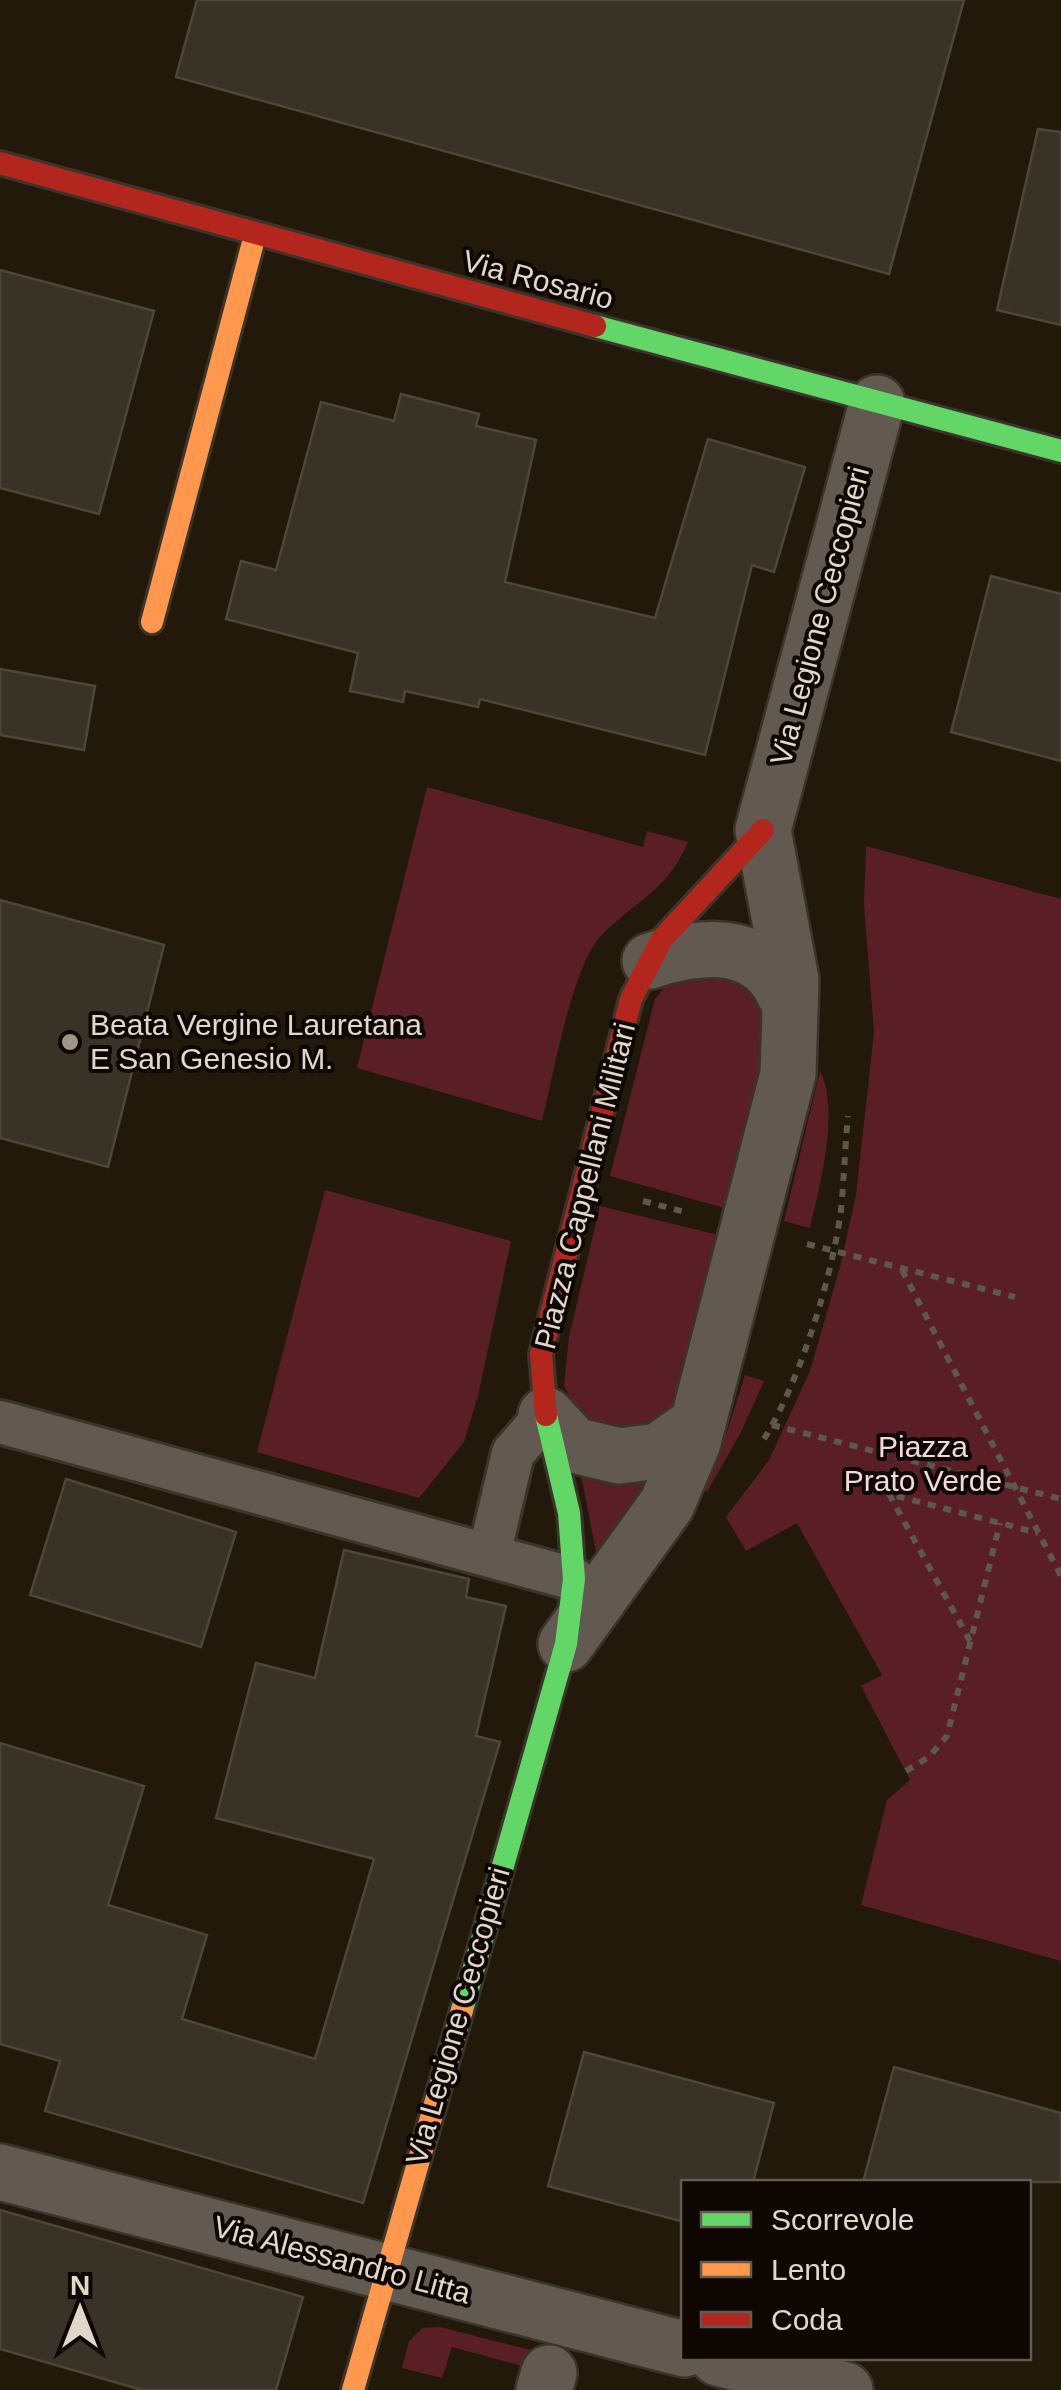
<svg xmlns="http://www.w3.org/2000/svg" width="1061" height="2390" viewBox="0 0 1061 2390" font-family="Arial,sans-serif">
<rect width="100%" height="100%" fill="#22190b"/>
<g fill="#5a1e27">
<path d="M 427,787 L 643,847 L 647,831 L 688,842 C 667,892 634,901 600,937 C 572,968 553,1077 542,1121 L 357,1068 Z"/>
<path d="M 866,846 L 1061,899 L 1061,1961 L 861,1905 L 887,1800 L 910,1780 L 861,1686 L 882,1675 L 797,1523 L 746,1551 L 726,1517 L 769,1460 L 810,1371 L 840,1267 L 856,1195 L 874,1032 L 864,905 Z"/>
<path d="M 680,968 L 761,985 L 771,1021 L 764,1079 L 731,1210 L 610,1176 L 655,999 Z"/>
<path d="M 820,1071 C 840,1109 820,1187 810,1228 L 784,1221 Z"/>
<path d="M 325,1190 L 511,1241 L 478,1396 L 464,1442 L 419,1498 L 257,1452 Z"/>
<path d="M 600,1206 L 722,1236 L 682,1398 L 659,1427 L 597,1429 L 576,1412 L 564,1385 L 569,1337 Z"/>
<path d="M 745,1375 L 764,1381 L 741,1432 L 707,1492 L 702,1487 L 727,1432 Z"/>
<path d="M 580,1470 L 648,1478 L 600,1572 Z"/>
<path d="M 440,2327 L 531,2350 L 526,2367 L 452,2347 L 442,2378 L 402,2368 L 409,2341 L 422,2328 Z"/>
</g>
<g fill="#383326" stroke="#4d473b" stroke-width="2.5">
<path d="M 197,0 L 964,0 L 889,274 L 176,77 Z"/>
<path d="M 1038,129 L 1061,132 L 1061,325 L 997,310 Z"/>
<path d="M 0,270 L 154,311 L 99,514 L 0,488 Z"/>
<path d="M 401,394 L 479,414 L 476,426 L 536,440 L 505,582 L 655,618 L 708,439 L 805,467 L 774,572 L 752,565 L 705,755 L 480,699 L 478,707 L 405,691 L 403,702 L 350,691 L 358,653 L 226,619 L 241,561 L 276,570 L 321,402 L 394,421 Z"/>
<path d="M 991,576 L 1061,594 L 1061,761 L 951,732 Z"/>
<path d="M 0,669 L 95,686 L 84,750 L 0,735 Z"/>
<path d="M 0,900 L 164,945 L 108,1167 L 0,1138 Z"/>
<path d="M 66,1479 L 236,1532 L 201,1647 L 30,1595 Z"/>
<path d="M 344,1550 L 469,1579 L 466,1597 L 506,1606 L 476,1736 L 500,1742 L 363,2203 L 45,2111 L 60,2061 L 0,2044 L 0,1743 L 144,1786 L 108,1905 L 207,1935 L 182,2019 L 315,2059 L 374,1859 L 216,1818 L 256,1663 L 315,1678 Z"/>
<path d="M 584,2052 L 774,2103 L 753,2182 L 684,2182 L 684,2222 L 548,2186 Z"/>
<path d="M 894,2067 L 1061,2113 L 1061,2182 L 863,2182 Z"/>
<path d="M 0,2210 L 303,2297 L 276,2390 L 142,2390 L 0,2349 Z"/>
</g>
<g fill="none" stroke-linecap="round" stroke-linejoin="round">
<defs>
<g id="lane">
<path d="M 0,1422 L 574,1579"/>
<path d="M 489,1555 L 513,1453 L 546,1415"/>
</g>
<g id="street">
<path d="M 650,961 C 690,948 745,938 775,978 C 781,986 786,997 790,1006"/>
<path d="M 546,1415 L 574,1445 L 619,1456 L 659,1451 L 697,1424"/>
<path d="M 566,1644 L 667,1504 L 693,1442 L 788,1074 L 791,980 L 763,830 L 877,403"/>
<path d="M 0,2172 L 684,2349"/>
<path d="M 718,2358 L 845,2390"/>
<path d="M 544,2390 L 549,2373"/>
</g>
<g id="fast">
<path d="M 595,326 L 1061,451"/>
<path d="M 462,2010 L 566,1644 L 574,1579 L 569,1513 L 546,1415"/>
</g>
<g id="slow">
<path d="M 152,622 L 255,235"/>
<path d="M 353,2390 L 462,2010"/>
</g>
<g id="jam">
<path d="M 0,163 L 595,326"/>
<path d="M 546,1415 L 541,1354 L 631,999 L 662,939 L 763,830"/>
</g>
</defs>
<use href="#lane" stroke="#3b342b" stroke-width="48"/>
<use href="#street" stroke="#3b342b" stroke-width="60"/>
<use href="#fast" stroke="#3b342b" stroke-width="28"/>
<use href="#slow" stroke="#3b342b" stroke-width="28"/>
<use href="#jam" stroke="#3b342b" stroke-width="28"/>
<g stroke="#5e574d" stroke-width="6" stroke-dasharray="8 8" stroke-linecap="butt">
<path d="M 643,1201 L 689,1213"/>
<path d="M 807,1244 L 1015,1297"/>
<path d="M 902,1270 L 1061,1576"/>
<path d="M 772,1425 L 1061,1499"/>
<path d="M 764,1439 C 800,1381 832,1278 841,1210 C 844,1178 845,1147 848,1116"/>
<path d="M 970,1641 L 889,1494 L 1038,1533"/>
<path d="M 906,1771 L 929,1757 L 947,1736 L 1000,1523"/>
</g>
<use href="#lane" stroke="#625a51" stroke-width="42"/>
<use href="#street" stroke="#625a51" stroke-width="55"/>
<use href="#fast" stroke="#63d668" stroke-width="22"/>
<use href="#slow" stroke="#ff974d" stroke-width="22"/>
<use href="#jam" stroke="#b3261e" stroke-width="22"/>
</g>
<circle fill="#9f9486" stroke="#0e0701" stroke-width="4" cx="70" cy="1042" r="10"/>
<g text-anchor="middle" stroke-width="8" stroke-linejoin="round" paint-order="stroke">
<g font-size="30" fill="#e3d7c8" stroke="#0e0701">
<text transform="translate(538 280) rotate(15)" y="10">Via Rosario</text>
<text transform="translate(820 616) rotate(-75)" y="10">Via Legione Ceccopieri</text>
<text transform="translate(585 1186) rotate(-76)" y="10">Piazza Cappellani Militari</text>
<text transform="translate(458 2016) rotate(-74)" y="10">Via Legione Ceccopieri</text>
<text transform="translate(342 2260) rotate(15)" y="10">Via Alessandro Litta</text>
</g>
<g font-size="30" fill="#e3d7c8" stroke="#0e0701" text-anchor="start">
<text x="90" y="1035">Beata Vergine Lauretana<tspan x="90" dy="34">E San Genesio M.</tspan></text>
</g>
<g font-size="30" fill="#f3d9da" stroke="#0e0701">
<text x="923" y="1457">Piazza<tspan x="923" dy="34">Prato Verde</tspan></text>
</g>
</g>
<rect x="681" y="2180" width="350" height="180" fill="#0e0701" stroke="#635a51" stroke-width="2.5"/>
<rect x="701" y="2212" width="50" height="15" fill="#63d668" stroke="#635a51" stroke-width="2.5"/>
<text x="771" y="2230" font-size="30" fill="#e3d7c8">Scorrevole</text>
<rect x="701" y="2262" width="50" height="15" fill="#ff974d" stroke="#635a51" stroke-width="2.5"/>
<text x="771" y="2280" font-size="30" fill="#e3d7c8">Lento</text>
<rect x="701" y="2312" width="50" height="15" fill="#b3261e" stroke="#635a51" stroke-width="2.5"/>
<text x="771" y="2330" font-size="30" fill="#e3d7c8">Coda</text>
<g transform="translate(80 2310)" stroke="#0e0701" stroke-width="8" paint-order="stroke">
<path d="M0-8L18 38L0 25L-18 38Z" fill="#e3d7c8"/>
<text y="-15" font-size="28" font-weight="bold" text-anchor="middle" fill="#e3d7c8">N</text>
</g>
</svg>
